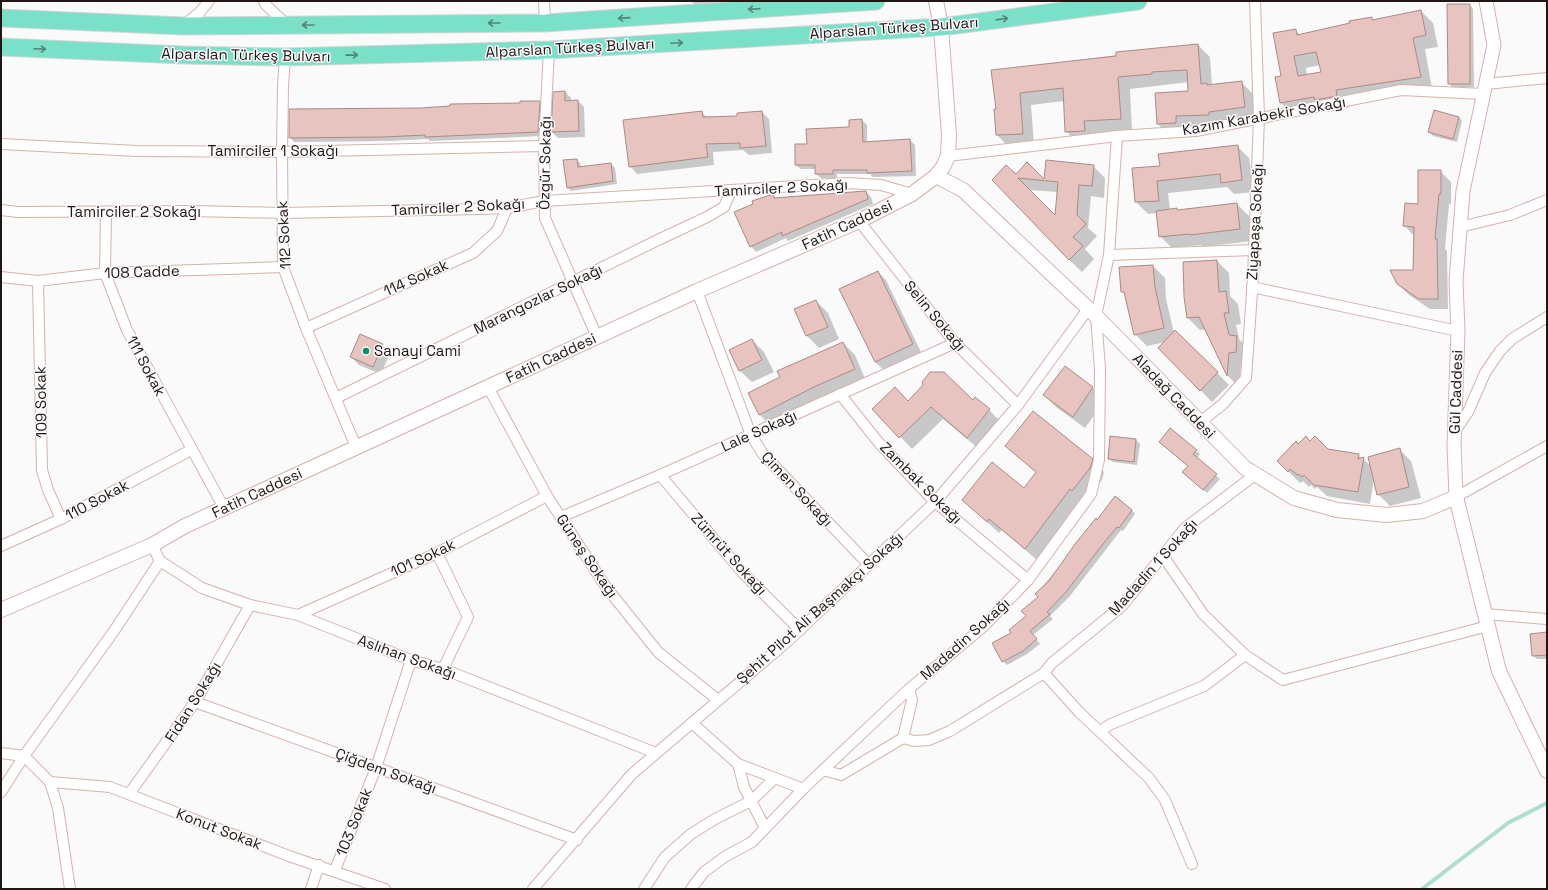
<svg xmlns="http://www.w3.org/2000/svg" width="1548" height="890" viewBox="0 0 1548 890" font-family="'Space Grotesk',sans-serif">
<rect width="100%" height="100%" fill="#fafafa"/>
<g fill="#0003" fill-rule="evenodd">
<path d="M 691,1 L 773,1 L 696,6 Z"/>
<path d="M 1470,5 L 1473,9 L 1474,87 L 1452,87 L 1449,83 Z"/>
<path d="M 1421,11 L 1433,23 L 1438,47 L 1425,49 L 1432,89 L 1347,102 L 1348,108 L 1328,112 L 1325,109 L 1293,115 L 1281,103 L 1282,76 L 1295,30 L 1300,35 L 1371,18 L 1374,21 ZM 1320,65 L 1322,73 L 1307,75 L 1306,68 Z"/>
<path d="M 1198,45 L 1210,57 L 1212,86 L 1241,82 L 1253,94 L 1256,119 L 1170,136 L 1158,124 L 1189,92 L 1189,82 L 1130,89 L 1132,131 L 1096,133 L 1096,142 L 1078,143 L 1066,131 L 1064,101 L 1031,105 L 1034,145 L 1009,147 L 997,135 L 997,110 L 992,71 Z"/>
<path d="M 565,92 L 571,98 L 571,102 L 578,101 L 584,107 L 585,137 L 558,138 L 552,132 Z"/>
<path d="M 539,102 L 544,106 L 542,136 L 430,141 L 428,139 L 389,141 L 294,142 L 290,137 L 421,109 Z"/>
<path d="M 701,112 L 708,118 L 738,117 L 762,112 L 769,119 L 772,153 L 749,155 L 743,150 L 713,152 L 714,165 L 637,174 L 630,166 Z"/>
<path d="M 1459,117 L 1462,121 L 1457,142 L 1433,136 L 1429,132 Z"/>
<path d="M 862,120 L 867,125 L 867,142 L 910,140 L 915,145 L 916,176 L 873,177 L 870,174 L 837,174 L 837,178 L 821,178 L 816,174 L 816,169 L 801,169 L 796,165 L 808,145 L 850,128 Z"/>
<path d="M 1237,146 L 1249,158 L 1254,192 L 1234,194 L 1227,187 L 1168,193 L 1170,210 L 1176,209 L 1178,211 L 1237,204 L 1249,216 L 1252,241 L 1202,247 L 1201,245 L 1172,248 L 1160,236 L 1157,213 L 1148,214 L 1136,202 L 1161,166 Z"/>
<path d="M 577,160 L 580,163 L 581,167 L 611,164 L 615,168 L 617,184 L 571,191 L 568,188 Z"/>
<path d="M 1047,161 L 1093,166 L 1105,178 L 1104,198 L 1091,196 L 1088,228 L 1097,236 L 1085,249 L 1094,259 L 1082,272 L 1055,246 L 1016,175 L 1027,164 L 1045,182 ZM 1028,190 L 1058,192 L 1056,218 Z"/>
<path d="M 1440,171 L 1451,182 L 1451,204 L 1449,204 L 1445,249 L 1447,251 L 1448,309 L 1430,309 L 1409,295 L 1398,284 L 1414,271 L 1414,236 L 1404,225 L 1419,205 Z"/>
<path d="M 866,192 L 871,197 L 873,204 L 788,241 L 786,238 L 756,252 L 751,246 L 773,195 L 777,199 Z"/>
<path d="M 1217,261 L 1229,273 L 1230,296 L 1238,304 L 1241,324 L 1236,325 L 1239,339 L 1249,349 L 1248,364 L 1241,364 L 1239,387 L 1228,376 L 1206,329 L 1200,330 L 1188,318 Z"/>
<path d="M 1153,266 L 1165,278 L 1166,299 L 1174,333 L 1176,331 L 1229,385 L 1212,402 L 1159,348 L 1165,342 L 1147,346 L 1135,334 L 1126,296 L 1122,291 Z"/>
<path d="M 878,272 L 886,280 L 921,352 L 884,370 L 875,362 Z"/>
<path d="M 816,301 L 828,313 L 839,339 L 819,348 L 807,336 L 795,310 Z"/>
<path d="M 752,340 L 764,352 L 774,372 L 752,382 L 740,371 Z"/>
<path d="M 843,343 L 855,355 L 866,381 L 772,427 L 760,415 L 750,393 Z"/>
<path d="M 382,345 L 390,353 L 381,374 L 359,365 L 351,357 Z"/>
<path d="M 1065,367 L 1093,388 L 1105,400 L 1085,428 L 1056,407 L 1044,395 Z"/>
<path d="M 908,402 L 973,402 L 989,410 L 1001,422 L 979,449 L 943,419 L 912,449 L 874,409 Z"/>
<path d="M 1136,440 L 1140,444 L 1137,465 L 1113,462 L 1109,459 Z"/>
<path d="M 1310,442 L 1327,450 L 1358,455 L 1371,466 L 1399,449 L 1411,461 L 1421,498 L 1390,506 L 1378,494 L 1374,478 L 1370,504 L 1327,496 L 1317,487 L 1315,489 L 1311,485 L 1309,487 L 1303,481 L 1300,483 L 1278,461 L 1298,445 Z"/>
<path d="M 1164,445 L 1196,451 L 1200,454 L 1197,458 L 1220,479 L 1207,493 L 1187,476 L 1189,466 Z"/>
<path d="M 1006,446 L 1092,459 L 1104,472 L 1102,480 L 1037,560 L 1002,530 L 999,533 L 963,500 L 1024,489 L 1037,473 Z"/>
<path d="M 1132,510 L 1135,514 L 1123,531 L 1121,530 L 1070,596 L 1050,616 L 1053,619 L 1033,635 L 1040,644 L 1027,654 L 1007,665 L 1003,661 L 1013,634 L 1027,616 L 1039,597 L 1036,594 L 1098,521 Z"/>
<path d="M 1547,633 L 1547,659 L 1537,659 L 1533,656 Z"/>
</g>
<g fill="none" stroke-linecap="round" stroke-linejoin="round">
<path stroke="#afddcf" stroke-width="4" d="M 1422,889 L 1508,823 L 1547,803"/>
</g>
<g fill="#e7c4bf" stroke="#ab8a85" fill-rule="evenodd">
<path d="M 1447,4 L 1470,4 L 1470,84 L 1448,84 Z"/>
<path d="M 1421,10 L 1426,35 L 1413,38 L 1421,77 L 1336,90 L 1337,96 L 1315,100 L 1314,97 L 1280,103 L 1275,77 L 1281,76 L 1273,33 L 1296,29 L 1297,35 L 1350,23 L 1349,21 L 1372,17 L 1372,20 ZM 1316,52 L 1321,72 L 1298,76 L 1294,56 Z"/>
<path d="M 1198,44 L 1201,84 L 1207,83 L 1207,85 L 1242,81 L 1245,107 L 1209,112 L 1209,115 L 1176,116 L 1176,123 L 1157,124 L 1155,93 L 1188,91 L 1187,70 L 1152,72 L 1152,74 L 1118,77 L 1121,119 L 1084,121 L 1085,131 L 1065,132 L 1063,88 L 1020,93 L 1023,134 L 996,135 L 994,109 L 996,109 L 991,70 L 1116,56 L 1116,52 Z"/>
<path d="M 565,91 L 565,101 L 578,100 L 579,131 L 551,132 L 553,92 Z"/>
<path d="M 520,101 L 540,101 L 538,132 L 425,137 L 425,135 L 384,137 L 289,138 L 289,109 L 421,108 L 450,106 L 450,104 L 520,103 Z"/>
<path d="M 1434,110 L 1459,117 L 1453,139 L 1428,132 Z"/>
<path d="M 702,111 L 703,117 L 737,116 L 737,113 L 762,111 L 766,146 L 740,148 L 740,143 L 706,144 L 708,157 L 629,167 L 623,120 Z"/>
<path d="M 862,119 L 863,142 L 910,139 L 912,171 L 867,173 L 867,170 L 833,170 L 833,174 L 815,174 L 815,165 L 795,165 L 795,144 L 807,144 L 806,129 L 849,127 L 849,120 Z"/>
<path d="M 1238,145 L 1242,180 L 1221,183 L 1220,174 L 1157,181 L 1159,201 L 1135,202 L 1132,168 L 1160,166 L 1158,154 Z"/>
<path d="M 577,159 L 578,167 L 611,163 L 613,181 L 567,188 L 563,160 Z"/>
<path d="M 1046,160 L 1094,165 L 1092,186 L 1079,185 L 1077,215 L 1086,224 L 1073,237 L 1083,246 L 1069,260 L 992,180 L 1006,165 L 1016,174 L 1027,162 L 1044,179 ZM 1018,178 L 1058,182 L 1055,215 Z"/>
<path d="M 1418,170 L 1441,170 L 1441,194 L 1439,194 L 1435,239 L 1437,239 L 1438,299 L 1419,299 L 1397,284 L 1390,270 L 1413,270 L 1414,227 L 1403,226 L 1405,203 L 1418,204 Z"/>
<path d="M 866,191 L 868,199 L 782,236 L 782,232 L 750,247 L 734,212 L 753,204 L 752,201 L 773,194 L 774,198 Z"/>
<path d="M 1237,203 L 1240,229 L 1190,235 L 1189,234 L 1159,237 L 1156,211 L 1177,208 L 1177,210 Z"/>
<path d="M 1217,260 L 1219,292 L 1226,291 L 1229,313 L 1224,313 L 1229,335 L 1237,336 L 1236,352 L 1229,353 L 1227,376 L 1199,317 L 1187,318 L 1184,297 L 1183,262 Z"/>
<path d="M 1153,265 L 1155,287 L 1164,328 L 1134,335 L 1124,292 L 1121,292 L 1119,267 Z"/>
<path d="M 878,271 L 913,344 L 875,362 L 839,289 Z"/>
<path d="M 816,300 L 828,327 L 806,336 L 794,309 Z"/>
<path d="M 1175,330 L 1218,372 L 1200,391 L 1158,348 Z"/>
<path d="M 360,334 L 383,344 L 373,367 L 350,357 Z"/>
<path d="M 752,339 L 762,360 L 739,371 L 729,350 Z"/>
<path d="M 843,342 L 855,369 L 816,386 L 759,415 L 748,393 L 780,377 L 777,371 Z"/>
<path d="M 1065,366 L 1093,387 L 1073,417 L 1043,395 Z"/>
<path d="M 930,372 L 944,372 L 973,400 L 975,397 L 990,409 L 967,438 L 931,407 L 899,438 L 872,409 L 895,387 L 908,401 L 923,385 L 922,382 Z"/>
<path d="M 1033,411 L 1093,459 L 1090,468 L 1072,491 L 1070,489 L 1025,549 L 989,519 L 987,522 L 962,500 L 992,462 L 1024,488 L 1036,472 L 1005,446 Z"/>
<path d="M 1170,428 L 1197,450 L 1193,454 L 1217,474 L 1203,490 L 1182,472 L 1188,466 L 1159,442 Z"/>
<path d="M 1110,436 L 1136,439 L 1134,462 L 1108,459 Z"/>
<path d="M 1306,436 L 1310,441 L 1315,436 L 1328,449 L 1359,454 L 1358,459 L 1364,457 L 1358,492 L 1314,485 L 1304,475 L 1302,477 L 1298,474 L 1297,475 L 1290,469 L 1288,472 L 1277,461 L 1296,441 L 1298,444 Z"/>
<path d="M 1400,448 L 1409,487 L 1377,495 L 1368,457 Z"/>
<path d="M 1115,496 L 1132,510 L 1119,528 L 1117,527 L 1099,549 L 1066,592 L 1047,612 L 1050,614 L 1030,631 L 1037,639 L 1023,651 L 1002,662 L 992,643 L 1011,633 L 1009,630 L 1026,616 L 1021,611 L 1038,597 L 1035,594 L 1049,581 L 1075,544 L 1096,518 L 1097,520 Z"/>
<path d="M 1547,632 L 1547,655 L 1532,656 L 1530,634 Z"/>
</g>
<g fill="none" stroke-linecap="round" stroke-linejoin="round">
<defs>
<g id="minor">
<path d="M 264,1 L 266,5 L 287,25"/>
<path d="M 544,1 L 545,23"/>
<path d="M 183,26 L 199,13 L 209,1"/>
<path d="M 549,50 L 544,146 L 545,218 L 597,337"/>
<path d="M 285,57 L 283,85 L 282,152 L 283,267 L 306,328 L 356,447"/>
<path d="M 1486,84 L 1547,78"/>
<path d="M 1,144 L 137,151 L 282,152 L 544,146"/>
<path d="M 948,156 L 1117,136 L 1196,131 L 1401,90 L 1483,94"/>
<path d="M 1,210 L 18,212 L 193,211 L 283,213 L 480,209 L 507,208 L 544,201 L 848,183 L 881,185 L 912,194"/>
<path d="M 106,213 L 105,273 L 127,330 L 224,508"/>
<path d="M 859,221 L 955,343 L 1018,405"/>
<path d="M 1460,227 L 1510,215 L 1547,200"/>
<path d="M 1109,255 L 1254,250"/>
<path d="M 1,277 L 38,281 L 105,273 L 283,267"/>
<path d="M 38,281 L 42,470 L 48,490 L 61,519"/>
<path d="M 1252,287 L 1458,331"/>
<path d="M 697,291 L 751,435 L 763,454 L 869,565"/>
<path d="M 306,328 L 473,253 L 497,231 L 507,208"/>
<path d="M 488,387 L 547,496 L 606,587 L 658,652 L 718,700"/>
<path d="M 840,394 L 879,443 L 935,502 L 1028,580"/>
<path d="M 336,398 L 660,239 L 707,217 L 724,207 L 731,191"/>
<path d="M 1199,423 L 1223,404 L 1246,378 L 1253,278 L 1259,118 L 1255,1"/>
<path d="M 1455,431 L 1468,412 L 1485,373 L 1500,351 L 1512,339 L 1547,317"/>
<path d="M 660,475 L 742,572 L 800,630"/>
<path d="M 1456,497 L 1547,446"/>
<path d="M 561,517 L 660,475 L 955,343"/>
<path d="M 1,546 L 61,519 L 191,450"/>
<path d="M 437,553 L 468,617 L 443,669"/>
<path d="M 1163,556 L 1203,614 L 1245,655 L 1283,680 L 1488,626"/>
<path d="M 160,561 L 202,588 L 250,605 L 298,615 L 411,660 L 443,669 L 656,753"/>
<path d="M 1485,614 L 1547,619"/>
<path d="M 298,615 L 437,553 L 547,496"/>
<path d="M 1044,673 L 1079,712 L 1149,778 L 1165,800 L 1192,864"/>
<path d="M 195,702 L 577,840"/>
<path d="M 692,723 L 738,764 L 775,778"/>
<path d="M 1100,731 L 1111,724 L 1204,686 L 1245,655"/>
<path d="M 903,738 L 912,700 L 909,689"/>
<path d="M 1,753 L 24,756 L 50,782 L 58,808 L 70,889"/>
<path d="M 738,764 L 744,787 L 765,828"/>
<path d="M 823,770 L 841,775 L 903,738 L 914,741 L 929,740 L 950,731 L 1044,673 L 1052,663 L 1122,606 L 1185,528 L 1256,474"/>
<path d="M 50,782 L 110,787 L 289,856 L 385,889"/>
<path d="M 1,792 L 24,756 L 114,631 L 160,561 L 152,545"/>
<path d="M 129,794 L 195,702 L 250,605"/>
<path d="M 335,870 L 376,768 L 411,660"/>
<path d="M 311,889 L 319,865"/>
<path d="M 533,889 L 632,774 L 788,641 L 935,502 L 1018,405 L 1088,309"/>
<path d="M 644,889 L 665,857 L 691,834 L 715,819 L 751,801 L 775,778 L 803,789"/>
<path d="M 691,889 L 704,872 L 726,856 L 752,842 L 803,789 L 909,689 L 983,627 L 1028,580 L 1091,494 L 1099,460 L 1100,369 L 1096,316 L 1109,255 L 1117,136"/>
</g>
<path id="tertiary" d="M 1456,497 L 1454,445 L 1458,331 L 1456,281 L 1463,191 L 1494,45 L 1486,1"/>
<g id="secondary">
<path d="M 936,176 L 963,190 L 1096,316 L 1245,468 L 1294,498 L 1337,510 L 1387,515 L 1423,511 L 1456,497 L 1499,671 L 1547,771"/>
<path d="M 1,610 L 152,545 L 185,526 L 697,291 L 859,221 L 912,194 L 936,176 L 943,167 L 948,156 L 949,135 L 941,27 L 936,1"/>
</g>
<g id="trunk">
<path d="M 1,18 L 183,26 L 545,23 L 876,1"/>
<path d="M 1,47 L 183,55 L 285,57 L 549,50 L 941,27 L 1138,1"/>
</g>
</defs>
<use href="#minor" stroke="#d5b2ad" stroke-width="12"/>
<use href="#tertiary" stroke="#d5b2ad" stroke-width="15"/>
<use href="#secondary" stroke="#d5b2ad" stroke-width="16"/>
<use href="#trunk" stroke="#d7d5d5" stroke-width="19"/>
<use href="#minor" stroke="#fff" stroke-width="10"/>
<use href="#tertiary" stroke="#fff" stroke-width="13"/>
<use href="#secondary" stroke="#fff" stroke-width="14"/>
<use href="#trunk" stroke="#7ae0c8" stroke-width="17"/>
</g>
<defs><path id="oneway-shaft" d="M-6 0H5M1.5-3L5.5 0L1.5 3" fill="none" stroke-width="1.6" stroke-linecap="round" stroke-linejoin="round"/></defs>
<g stroke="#528577">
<use href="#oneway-shaft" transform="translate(754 9) rotate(176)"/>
<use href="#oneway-shaft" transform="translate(624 18) rotate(176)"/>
<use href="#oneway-shaft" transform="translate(1002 19) rotate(-8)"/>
<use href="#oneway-shaft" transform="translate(494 23) rotate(180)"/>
<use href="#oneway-shaft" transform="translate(308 25) rotate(180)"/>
<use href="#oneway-shaft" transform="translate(677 43) rotate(-3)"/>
<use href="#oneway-shaft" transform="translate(40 49) rotate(2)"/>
<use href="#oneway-shaft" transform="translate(352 55) rotate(-1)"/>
</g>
<circle fill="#0b8f76" stroke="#fafafa" stroke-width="1.5" cx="366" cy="351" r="4"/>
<g text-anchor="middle" stroke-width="3" stroke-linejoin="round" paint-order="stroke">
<g font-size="15" fill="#221614" stroke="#fafafa">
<text transform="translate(894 28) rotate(-4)" y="5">Alparslan Türkeş Bulvarı</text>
<text transform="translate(570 48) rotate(-3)" y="5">Alparslan Türkeş Bulvarı</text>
<text transform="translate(246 55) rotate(1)" y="5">Alparslan Türkeş Bulvarı</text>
<text transform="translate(1264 116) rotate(-10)" y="5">Kazım Karabekir Sokağı</text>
<text x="273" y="156">Tamirciler 1 Sokağı</text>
<text transform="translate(545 163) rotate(-89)" y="5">Özgür Sokağı</text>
<text transform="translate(781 188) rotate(-3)" y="5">Tamirciler 2 Sokağı</text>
<text transform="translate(458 207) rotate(-3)" y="5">Tamirciler 2 Sokağı</text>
<text x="134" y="217">Tamirciler 2 Sokağı</text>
<text transform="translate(1255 222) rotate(-87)" y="5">Ziyapaşa Sokağı</text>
<text transform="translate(847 225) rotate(-25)" y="5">Fatih Caddesi</text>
<text transform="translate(284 235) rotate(-93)" y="5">112 Sokak</text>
<text transform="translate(142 272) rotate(-2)" y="5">108 Cadde</text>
<text transform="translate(416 278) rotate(-24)" y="5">114 Sokak</text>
<text transform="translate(538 299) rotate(-26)" y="5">Marangozlar Sokağı</text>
<text transform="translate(935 316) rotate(50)" y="5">Selin Sokağı</text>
<text transform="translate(551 358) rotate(-25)" y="5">Fatih Caddesi</text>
<text transform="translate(146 366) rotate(62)" y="5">111 Sokak</text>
<text transform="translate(1456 392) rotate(-88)" y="5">Gül Caddesi</text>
<text transform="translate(1174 396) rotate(46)" y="5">Aladağ Caddesi</text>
<text transform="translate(41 402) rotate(-91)" y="5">109 Sokak</text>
<text transform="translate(759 431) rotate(-24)" y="5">Lale Sokağı</text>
<text transform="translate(921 483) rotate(45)" y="5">Zambak Sokağı</text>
<text transform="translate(797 489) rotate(47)" y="5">Çimen Sokağı</text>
<text transform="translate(257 493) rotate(-25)" y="5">Fatih Caddesi</text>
<text transform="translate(97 500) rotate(-28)" y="5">110 Sokak</text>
<text transform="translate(729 554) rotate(48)" y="5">Zümrüt Sokağı</text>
<text transform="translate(587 556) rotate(56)" y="5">Güneş Sokağı</text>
<text transform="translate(423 558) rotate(-25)" y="5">101 Sokak</text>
<text transform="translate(1153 567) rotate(-48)" y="5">Madadin 1 Sokağı</text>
<text transform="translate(820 608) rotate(-42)" y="5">Şehit Pilot Ali Başmakçı Sokağı</text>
<text transform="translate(965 639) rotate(-42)" y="5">Madadin Sokağı</text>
<text transform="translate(407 657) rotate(20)" y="5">Aslıhan Sokağı</text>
<text transform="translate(193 702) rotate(-58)" y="5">Fidan Sokağı</text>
<text transform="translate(386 771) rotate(20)" y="5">Çiğdem Sokağı</text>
<text transform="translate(354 822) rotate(-68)" y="5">103 Sokak</text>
<text transform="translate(219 829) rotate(21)" y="5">Konut Sokak</text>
</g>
<g font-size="15" fill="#221614" stroke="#fafafa" text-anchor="start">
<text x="374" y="356">Sanayi Cami</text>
</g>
</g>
<rect width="1548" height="890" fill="none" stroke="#221614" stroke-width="4"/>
</svg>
